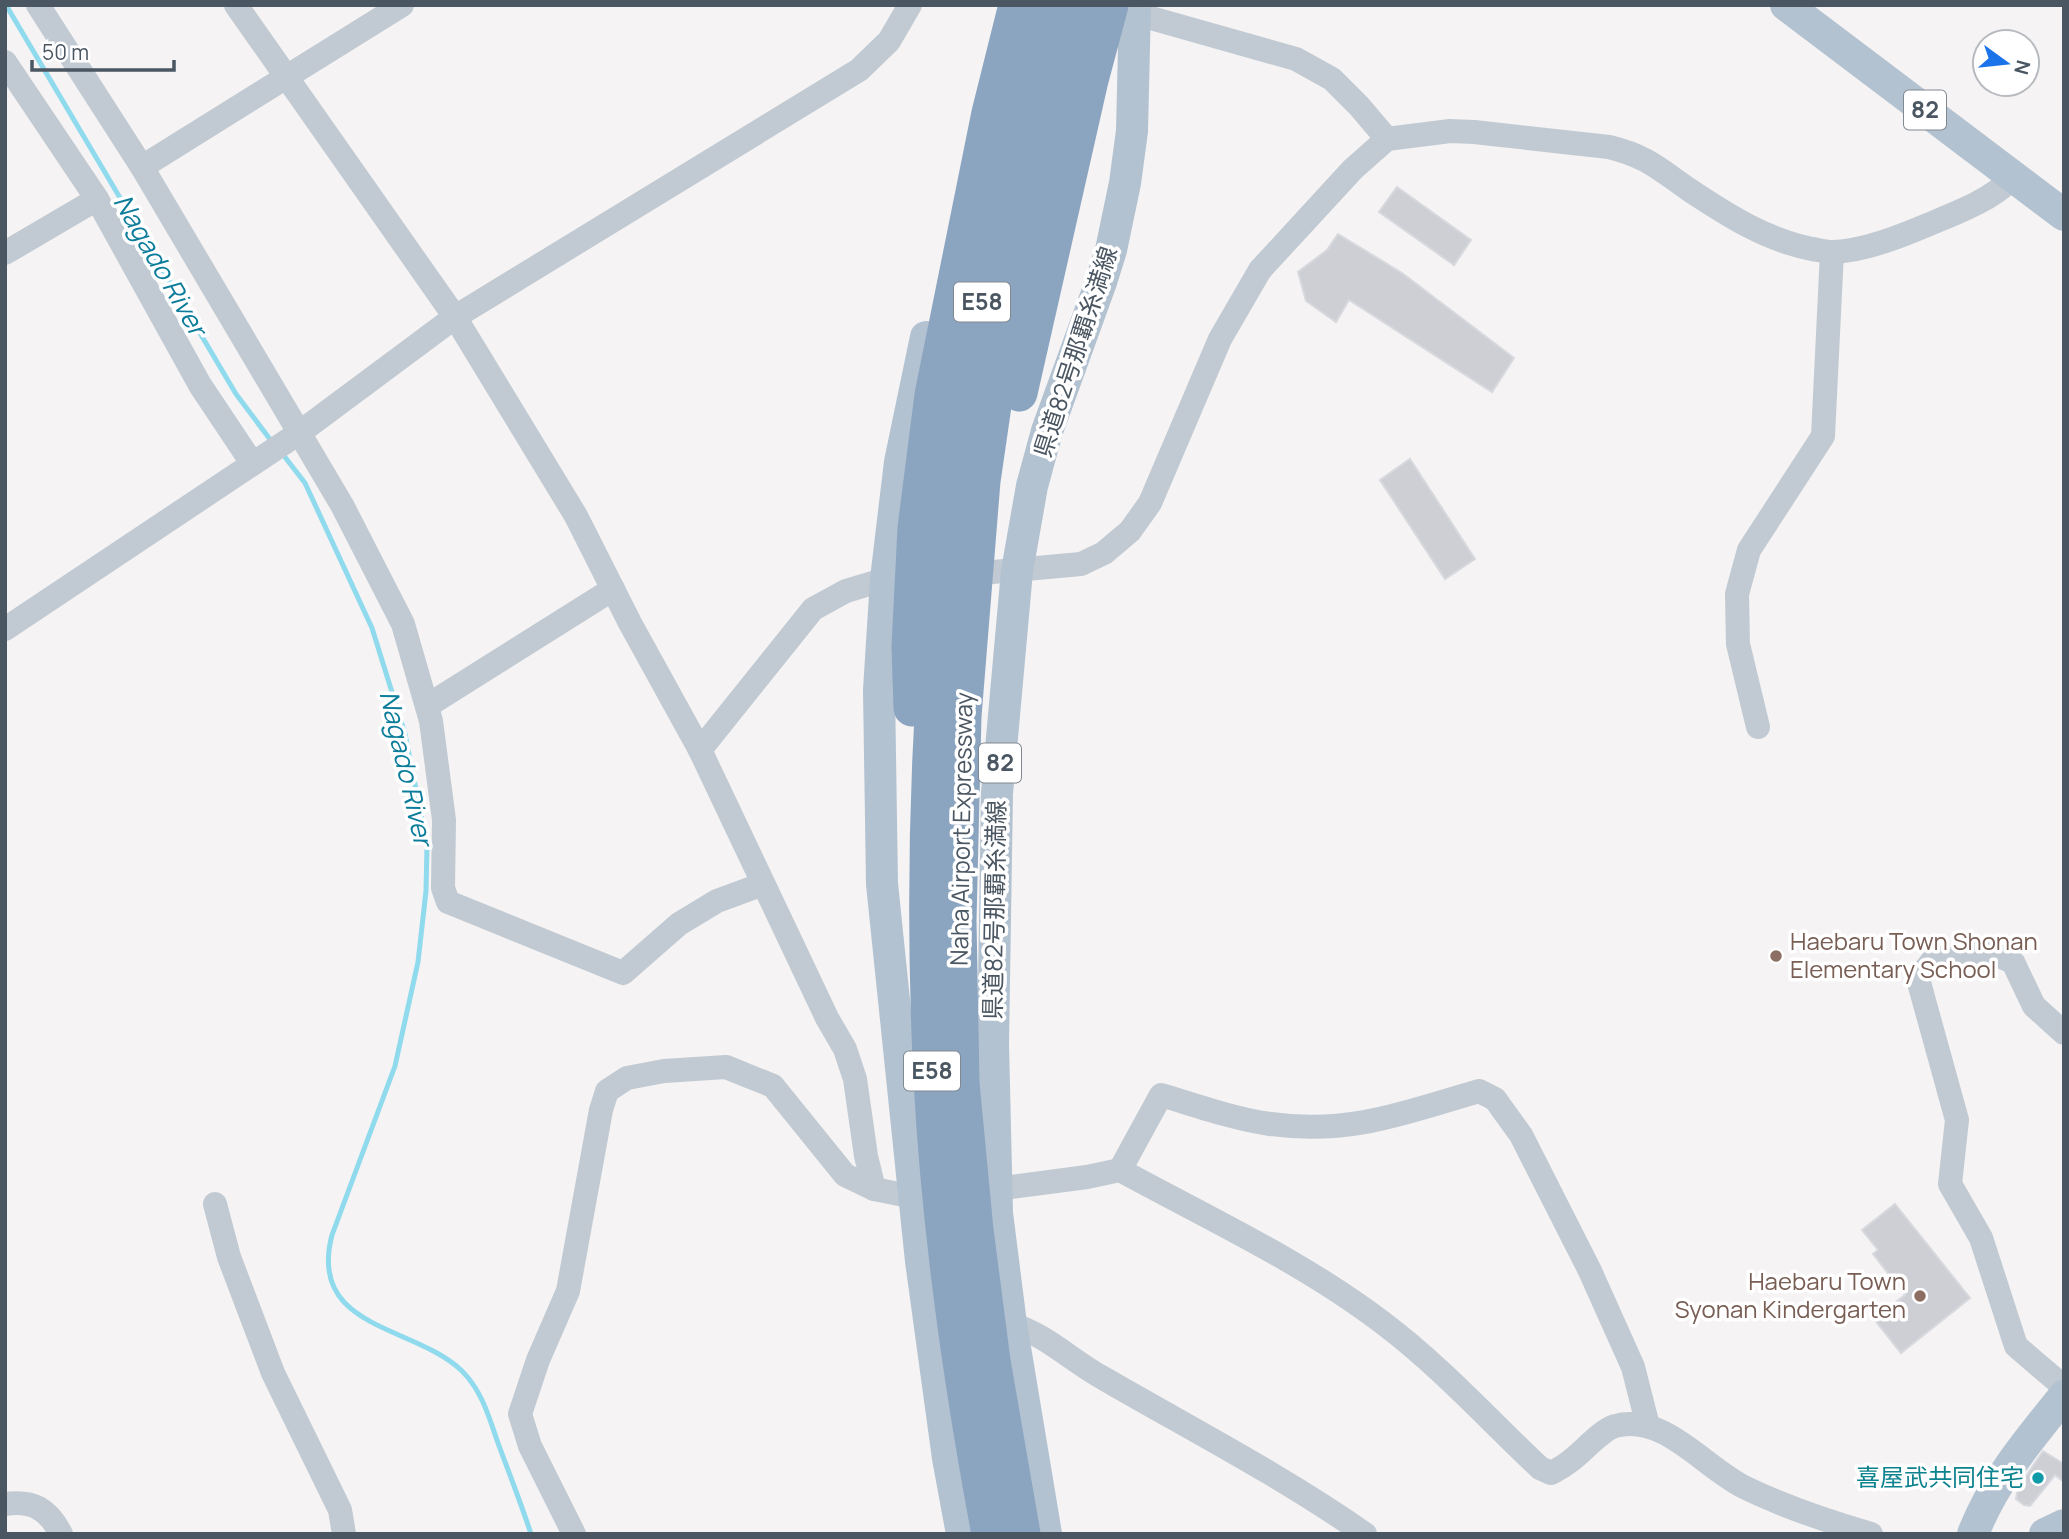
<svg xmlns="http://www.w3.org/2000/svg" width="2069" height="1539" viewBox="0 0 2069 1539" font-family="Manrope,'Noto Sans JP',sans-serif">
<rect width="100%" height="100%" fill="#f5f3f3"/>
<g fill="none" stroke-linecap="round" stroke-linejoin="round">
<g stroke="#90daee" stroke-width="5">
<path d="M 6,5 L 236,394 L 272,442"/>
<path d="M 281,452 L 305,483 L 372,628 L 405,734 L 427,845 L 426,891 L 418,962 L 395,1066 L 332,1235 C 307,1330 415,1325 462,1371 C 482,1391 489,1417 498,1443 C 509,1473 521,1503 531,1534"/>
</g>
</g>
<g fill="#cdcfd5" stroke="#d7d9de" stroke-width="2">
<path d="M 1397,187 L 1471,240 L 1454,265 L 1379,212 Z"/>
<path d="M 1338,234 L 1402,273 L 1514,358 L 1492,392 L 1349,300 L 1336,322 L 1306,301 L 1298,272 L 1327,250 Z"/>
<path d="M 1410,459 L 1475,559 L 1445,579 L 1380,480 Z"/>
<path d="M 1895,1204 L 1970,1298 L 1901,1353 L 1874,1319 L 1905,1295 L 1873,1254 L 1878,1250 L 1862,1230 Z"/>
<path d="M 2043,1451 L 2064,1464 L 2064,1482 L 2055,1475 L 2030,1506 L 2024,1505 L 2016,1499 L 2018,1488 Z"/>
</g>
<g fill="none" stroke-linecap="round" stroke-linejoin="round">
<g stroke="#c1cad2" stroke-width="24">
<path d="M 38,5 L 142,167 L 342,505 L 403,624 L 431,721 L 444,820 L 443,888 L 448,902 L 623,973 L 679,924 L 717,901 L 763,884"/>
<path d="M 236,5 L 455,317 L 576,516 L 630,623 L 700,750 L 827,1018 L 845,1049 L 855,1079 L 866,1156 L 874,1189"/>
<path d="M 1119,9 L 1296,59 L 1332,79 L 1359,106 L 1387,139"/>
<path d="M 5,62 L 97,199 L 200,385 L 252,463"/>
<path d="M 142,167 L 402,5"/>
<path d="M 5,253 L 97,199"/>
<path d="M 959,575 L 1081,564 L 1104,553 L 1130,531 L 1150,503 L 1220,339 L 1260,270 L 1353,169 L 1387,139 L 1450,131 L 1474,132 L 1609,147 C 1646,156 1658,168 1688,189 C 1727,215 1766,240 1812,249 C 1819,250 1826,252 1833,252 C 1862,251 1894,239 1920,228 C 1953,214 1987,203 2013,178"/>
<path d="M 5,629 L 299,433 L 455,317 L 859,70 L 889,41 L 910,5"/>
<path d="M 427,706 L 613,589"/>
<path d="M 1758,727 L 1738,644 L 1737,594 L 1749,550 L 1823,436 L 1832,252"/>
<path d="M 700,750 L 813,609 L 846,591 L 886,579 L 902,578"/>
<path d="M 2064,1033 L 2034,1006 L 2013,962 L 1996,955 L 1967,951 L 1933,960 L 1918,979 L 1957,1120 L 1950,1184 L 1981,1238 L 2016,1346 L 2064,1387"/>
<path d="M 1120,1170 L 1161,1095 C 1195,1105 1234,1119 1270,1124 C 1350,1135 1404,1113 1479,1091 L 1495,1099 L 1521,1135 L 1590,1271 L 1633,1367 L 1648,1426"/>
<path d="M 980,1191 L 1087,1177 L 1120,1170 C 1208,1218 1303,1262 1383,1323 C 1439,1365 1489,1420 1540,1468 L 1551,1473 C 1557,1470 1564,1466 1569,1462 C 1582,1453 1601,1430 1615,1426 C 1665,1413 1704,1468 1746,1488 C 1785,1507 1830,1522 1871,1534"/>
<path d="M 215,1204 L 229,1257 L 273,1373 L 340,1510 L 344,1534"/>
<path d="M 1011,1324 C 1045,1334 1072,1361 1103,1378 C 1191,1429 1282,1476 1365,1534"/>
<path d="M 5,1504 C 33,1500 48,1509 61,1534"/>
<path d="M 574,1534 L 530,1446 L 520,1414 L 538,1360 L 568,1291 L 601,1110 L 607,1091 L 627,1078 L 664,1071 L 726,1067 L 773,1086 L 845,1175 L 874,1189 L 914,1197 L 930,1196"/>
</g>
<g stroke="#b3c2d1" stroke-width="32">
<path d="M 1786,5 L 2064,215"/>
<path d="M 926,337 L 900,462 L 886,579 L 879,690 L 882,884 L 921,1261 L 948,1458 L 962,1534"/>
<path d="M 1046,1534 L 1011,1324 L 997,1213 L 993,1044 L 997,793 L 1017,571 L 1032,486 L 1047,431 L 1101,282 L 1111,250 L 1125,183 L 1132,131 L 1135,5"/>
<path d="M 1973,1534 C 1994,1480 2028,1441 2064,1396"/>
<path d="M 2045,1534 L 2064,1525"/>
</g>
<g stroke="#8ba5c1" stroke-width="37">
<path d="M 1019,393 L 1090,80 L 1110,5"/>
<path d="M 912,708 L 910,647 L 916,528 L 933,395 L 990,113 L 1017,5"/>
<path d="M 990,1534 C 962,1385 940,1231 932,1080 C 914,719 952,353 1051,5"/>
<path d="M 1022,1534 L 992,1361 L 975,1230 L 961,1083 L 958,920 L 963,716 L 982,481 L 999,364 L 1024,231 L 1062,68 L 1080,5"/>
</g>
</g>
<g fill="#8d6e63" stroke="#fff" stroke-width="2.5">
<circle cx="1776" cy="956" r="7"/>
<circle cx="1920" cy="1296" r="7"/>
</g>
<circle fill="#0f9aa8" stroke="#fff" stroke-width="2.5" cx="2038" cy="1478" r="7"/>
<g text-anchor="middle" stroke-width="7" stroke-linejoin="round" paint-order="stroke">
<g fill="#fff" stroke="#808990" stroke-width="2">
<rect x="1904" y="90.5" width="42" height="39" rx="5"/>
<rect x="954" y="282.5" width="56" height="39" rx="5"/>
<rect x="979" y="743.5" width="42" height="39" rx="5"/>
<rect x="904" y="1051.5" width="56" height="39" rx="5"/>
</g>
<g font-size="23" font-weight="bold" fill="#4a5661">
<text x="1925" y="118">82</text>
<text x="982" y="310">E58</text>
<text x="1000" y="771">82</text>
<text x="932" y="1079">E58</text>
</g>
<g font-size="24" fill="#4a5661" stroke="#fff">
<text transform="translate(1076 352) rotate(-72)" y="8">県道82号那覇糸満線</text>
<text transform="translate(962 829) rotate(-89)" y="8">Naha Airport Expressway</text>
<text transform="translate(995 910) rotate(-89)" y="8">県道82号那覇糸満線</text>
</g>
<g font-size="24" fill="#785e54" stroke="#fff" text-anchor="start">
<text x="1790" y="950">Haebaru Town Shonan<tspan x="1790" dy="28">Elementary School</tspan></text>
<text x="1906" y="1290" text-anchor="end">Haebaru Town<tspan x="1906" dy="28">Syonan Kindergarten</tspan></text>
</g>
<g font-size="24" fill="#0d838f" stroke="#fff" text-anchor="end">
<text x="2024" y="1486">喜屋武共同住宅</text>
</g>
<g font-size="26" font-style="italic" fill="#0c7c9b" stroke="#fff">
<text transform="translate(160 265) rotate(60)" y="9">Nagado River</text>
<text transform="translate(406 768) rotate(77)" y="9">Nagado River</text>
</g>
</g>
<rect width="2069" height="1539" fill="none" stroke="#4a5661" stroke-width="14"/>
<g transform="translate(2006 63) rotate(105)"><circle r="33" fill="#ffffff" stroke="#b7bbc0" stroke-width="2"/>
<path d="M0-5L12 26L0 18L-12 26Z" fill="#1a73e8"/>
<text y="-10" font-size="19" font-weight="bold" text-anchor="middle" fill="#4a5661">N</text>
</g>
<path d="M32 60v10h142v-10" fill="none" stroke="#4a5661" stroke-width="3.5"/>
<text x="42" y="60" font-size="21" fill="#4a5661" stroke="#ffffff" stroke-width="5" paint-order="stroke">50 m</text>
</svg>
